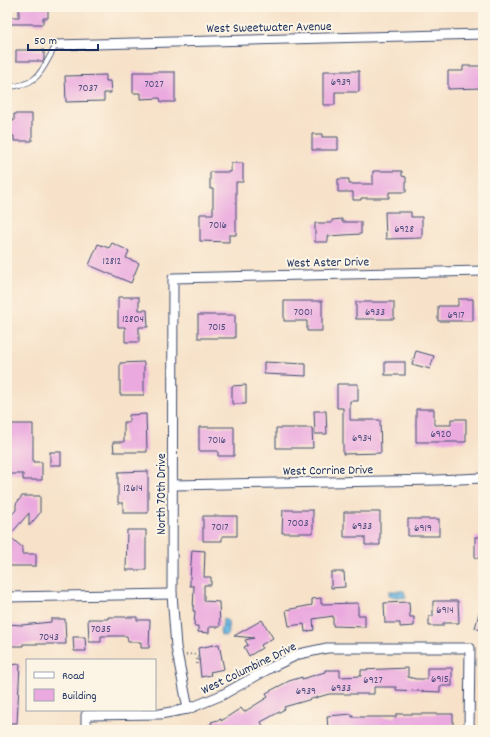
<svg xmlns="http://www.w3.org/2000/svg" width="490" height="737" viewBox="0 0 490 737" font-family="Dekko,sans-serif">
<defs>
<pattern id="water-ripples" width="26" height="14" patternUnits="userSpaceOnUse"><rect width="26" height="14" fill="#63b4de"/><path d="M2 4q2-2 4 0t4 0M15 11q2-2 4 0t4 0" fill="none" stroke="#5193b7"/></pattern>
</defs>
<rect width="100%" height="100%" fill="#fcf5e5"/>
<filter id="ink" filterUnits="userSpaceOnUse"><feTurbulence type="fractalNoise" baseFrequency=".025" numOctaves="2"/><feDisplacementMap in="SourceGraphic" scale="8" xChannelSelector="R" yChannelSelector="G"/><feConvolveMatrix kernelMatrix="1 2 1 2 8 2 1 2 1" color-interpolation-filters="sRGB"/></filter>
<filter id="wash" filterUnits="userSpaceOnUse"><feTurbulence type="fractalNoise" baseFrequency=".012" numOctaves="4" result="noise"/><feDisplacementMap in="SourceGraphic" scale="16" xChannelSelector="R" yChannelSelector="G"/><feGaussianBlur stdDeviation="0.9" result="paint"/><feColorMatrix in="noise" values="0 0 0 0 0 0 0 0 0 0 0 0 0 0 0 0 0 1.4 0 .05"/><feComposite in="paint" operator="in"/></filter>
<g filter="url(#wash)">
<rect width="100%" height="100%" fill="#f7e2c9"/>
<g fill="url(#water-ripples)" stroke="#3f729e">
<path d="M 389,591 L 404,591 L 406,598 L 389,596 Z"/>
<path d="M 223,619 L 228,621 L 229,633 L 225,636 L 221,635 L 220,629 L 222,628 Z"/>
</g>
<g id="blocks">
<g fill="#ebaadf">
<path d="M 19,7 L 48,7 L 48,18 L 43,18 L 43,24 L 7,24 L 7,17 L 19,17 Z"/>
<path d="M 16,50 L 44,50 L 44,59 L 43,61 L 16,61 Z"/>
<path d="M 463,66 L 483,66 L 483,88 L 448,89 L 448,71 L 463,71 Z"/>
<path d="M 323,71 L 359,71 L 359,92 L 335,92 L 335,105 L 323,105 Z"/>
<path d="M 133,72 L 175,72 L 175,102 L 161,102 L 160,98 L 141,99 L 141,93 L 133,93 Z"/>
<path d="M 106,75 L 106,81 L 110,81 L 111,93 L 104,93 L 104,101 L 66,102 L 65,76 Z"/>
<path d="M 14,114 L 32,114 L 32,141 L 14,141 L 14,136 L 7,136 L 7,121 L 14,121 Z"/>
<path d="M 312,134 L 322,134 L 322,137 L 338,137 L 338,150 L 312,150 Z"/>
<path d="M 231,163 L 243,163 L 243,182 L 236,182 L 236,235 L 229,235 L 229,242 L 200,241 L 200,214 L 213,214 L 213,189 L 210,189 L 210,172 L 231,172 Z"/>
<path d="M 373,171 L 402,171 L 402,176 L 406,177 L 406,192 L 389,192 L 389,198 L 361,198 L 361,200 L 353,200 L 353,192 L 338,192 L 338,179 L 349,179 L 349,184 L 373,184 Z"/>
<path d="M 385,212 L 411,212 L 411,217 L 422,217 L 422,238 L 386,239 Z"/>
<path d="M 342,219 L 342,222 L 361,222 L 361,234 L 328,236 L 328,242 L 315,242 L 315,223 L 332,223 L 332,220 Z"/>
<path d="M 112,243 L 129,251 L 126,258 L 139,263 L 131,283 L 89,265 L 98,244 L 109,248 Z"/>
<path d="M 118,297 L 139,297 L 139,310 L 147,310 L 148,327 L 139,327 L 139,342 L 125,342 L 125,327 L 118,327 Z"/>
<path d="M 458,299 L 473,299 L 473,321 L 438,321 L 438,306 L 458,306 Z"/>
<path d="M 284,301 L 322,301 L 322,331 L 307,331 L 307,321 L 284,321 Z"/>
<rect x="356" y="302" width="38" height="17"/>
<rect x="198" y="315" width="37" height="23"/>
<path d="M 416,351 L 434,356 L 430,369 L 412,364 Z"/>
<path d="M 144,362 L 144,395 L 120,395 L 120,363 Z"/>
<path d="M 264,362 L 306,364 L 306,376 L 264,374 Z"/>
<rect x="385" y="362" width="20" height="13"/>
<path d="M 337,384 L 358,384 L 358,401 L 350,401 L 350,420 L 380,420 L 381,453 L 343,454 L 343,408 L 337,408 Z"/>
<path d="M 246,385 L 246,404 L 232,404 L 232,386 Z"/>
<path d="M 416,409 L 434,409 L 434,425 L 451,425 L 451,419 L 466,419 L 466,442 L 416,442 Z"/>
<path d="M 314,411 L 326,411 L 327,434 L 315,434 Z"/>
<path d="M 146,414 L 147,452 L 114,452 L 113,442 L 124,442 L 124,422 L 129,422 L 129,415 Z"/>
<path d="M 7,424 L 33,424 L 33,462 L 42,462 L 42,480 L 23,480 L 23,474 L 7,474 Z"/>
<path d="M 199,427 L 234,427 L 234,456 L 218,456 L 218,451 L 199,451 Z"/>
<path d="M 276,428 L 312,428 L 313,448 L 276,448 Z"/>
<rect x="50" y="452" width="11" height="13"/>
<path d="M 148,471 L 148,513 L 123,513 L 123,503 L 118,503 L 118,472 Z"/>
<path d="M 22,496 L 40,496 L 40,513 L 29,526 L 29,513 L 9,536 L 22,547 L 22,554 L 36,554 L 36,566 L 7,566 L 7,520 L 16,510 L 16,504 Z"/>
<path d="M 283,510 L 313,510 L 313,533 L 282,533 Z"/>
<path d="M 344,512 L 380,512 L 380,545 L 365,545 L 365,537 L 344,537 Z"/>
<path d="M 203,516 L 237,516 L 237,536 L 222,536 L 222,541 L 203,541 Z"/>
<rect x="408" y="519" width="31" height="17"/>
<path d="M 127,530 L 146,530 L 146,570 L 126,570 Z"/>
<rect x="475" y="537" width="8" height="21"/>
<path d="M 192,550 L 205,551 L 204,577 L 211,577 L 211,585 L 204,585 L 204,601 L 219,602 L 220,627 L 209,627 L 209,633 L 198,632 L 198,626 L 194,626 L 195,611 L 193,611 L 194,586 L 190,586 L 190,577 Z"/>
<path d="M 331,572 L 344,572 L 345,587 L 331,588 Z"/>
<path d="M 321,598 L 321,604 L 358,603 L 358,615 L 365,615 L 365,627 L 333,626 L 333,616 L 313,619 L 314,630 L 305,632 L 304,624 L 289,626 L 286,610 L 312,605 L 312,599 Z"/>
<path d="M 433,601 L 458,601 L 459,623 L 443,623 L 443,626 L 429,626 L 429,616 L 433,616 Z"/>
<path d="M 409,602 L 410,617 L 414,617 L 414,626 L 400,627 L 400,623 L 385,623 L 384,603 Z"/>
<path d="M 481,606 L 483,607 L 483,631 L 475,628 Z"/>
<path d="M 108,617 L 137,617 L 137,620 L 150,620 L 149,648 L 141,648 L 141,642 L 128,642 L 127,636 L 101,636 L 101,642 L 89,642 L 88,619 L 108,619 Z"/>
<path d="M 51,619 L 65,619 L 66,644 L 23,644 L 23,646 L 7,646 L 7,624 L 22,625 L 51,622 Z"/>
<path d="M 262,620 L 273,638 L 261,645 L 262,648 L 249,656 L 244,647 L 248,645 L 245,640 L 254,638 L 234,636 Z"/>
<path d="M 73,637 L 85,637 L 86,651 L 74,651 Z"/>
<path d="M 219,644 L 224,669 L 210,672 L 211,675 L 201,677 L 198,648 Z"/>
<path d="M 20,664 L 17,723 L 7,723 L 7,665 Z"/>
<path d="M 408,668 L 408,677 L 416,679 L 427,679 L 427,668 L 452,668 L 452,686 L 440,686 L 440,692 L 396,690 L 396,687 L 374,687 L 374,694 L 329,694 L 284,707 L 285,709 L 261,722 L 263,726 L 254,730 L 199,730 L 212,724 L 211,722 L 221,719 L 221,721 L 241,708 L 244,712 L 268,697 L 266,693 L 289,681 L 302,677 L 302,679 L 325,672 L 325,670 L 340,670 L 340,677 L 361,676 L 361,670 Z"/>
<path d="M 352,714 L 352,717 L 396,717 L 396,714 L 453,714 L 453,730 L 328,730 L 327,716 Z"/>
</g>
</g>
</g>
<g filter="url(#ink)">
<use href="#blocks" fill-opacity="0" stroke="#3c4a6e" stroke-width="1"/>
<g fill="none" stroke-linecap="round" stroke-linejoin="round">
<defs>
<path id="service" d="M 7,87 C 40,85 41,71 56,45"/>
<g id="minor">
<path d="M 56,45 L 483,34"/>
<path d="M 174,485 L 436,480 L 483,478"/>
<path d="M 7,597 L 172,594"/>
<path d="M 188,709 L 176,647 L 172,594 L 173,278 L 483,271"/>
<path d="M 86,730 L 86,715 L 160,714 L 188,709 L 222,695 L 270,668 L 299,654 L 327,648 L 470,648 L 469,730"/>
</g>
</defs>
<use href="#service" stroke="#3c4a6e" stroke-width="6"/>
<use href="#minor" stroke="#3c4a6e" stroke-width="11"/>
<g stroke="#3c4a6e" stroke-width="1.5" stroke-dasharray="1 3" stroke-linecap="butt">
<path d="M 186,655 L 193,654 L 198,656"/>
<path d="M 197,664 L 197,658 L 200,654"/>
</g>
<use href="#service" stroke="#fff" stroke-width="4.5"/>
<use href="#minor" stroke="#fff" stroke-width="9"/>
</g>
</g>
<g text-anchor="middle" stroke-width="4" stroke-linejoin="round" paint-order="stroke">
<g font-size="11" fill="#4f4e7e">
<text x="341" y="85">6939</text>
<text x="154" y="87">7027</text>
<text x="88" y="91">7037</text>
<text x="218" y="228">7016</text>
<text x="404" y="232">6928</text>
<text x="112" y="264">12812</text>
<text x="303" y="315">7001</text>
<text x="375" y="315">6933</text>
<text x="456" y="318">6917</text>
<text x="133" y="322">12804</text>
<text x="217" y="330">7015</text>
<text x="441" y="437">6920</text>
<text x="362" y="441">6934</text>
<text x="217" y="443">7016</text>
<text x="133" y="491">12614</text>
<text x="298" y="526">7003</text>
<text x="362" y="529">6933</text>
<text x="220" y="530">7017</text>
<text x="423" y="531">6919</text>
<text x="445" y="613">6914</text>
<text x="101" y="632">7035</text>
<text x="49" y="640">7043</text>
<text x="440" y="682">6915</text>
<text x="373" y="683">6927</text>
<text x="341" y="691">6933</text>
<text x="306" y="694">6939</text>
</g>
<g font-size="13" fill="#1b2f5e" stroke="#fcf5e5">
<text transform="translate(269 26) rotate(-1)" y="5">West Sweetwater Avenue</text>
<text transform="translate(328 261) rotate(-1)" y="5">West Aster Drive</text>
<text transform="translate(328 469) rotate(-1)" y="5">West Corrine Drive</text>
<text transform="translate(160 494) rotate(-90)" y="5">North 70th Drive</text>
<text transform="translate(248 667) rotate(-26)" y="5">West Columbine Drive</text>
</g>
</g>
<rect width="490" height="737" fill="none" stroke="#fcf5e5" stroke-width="24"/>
<rect x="26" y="659" width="130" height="52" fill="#fcf5e5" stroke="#a2a6af"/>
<rect x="34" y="672" width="20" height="6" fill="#ffffff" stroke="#a2a6af"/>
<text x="62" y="679" font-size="12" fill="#1b2f5e">Road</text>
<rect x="34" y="689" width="20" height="12" fill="#ebaadf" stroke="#a2a6af"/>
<text x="62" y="699" font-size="12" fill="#1b2f5e">Building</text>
<path d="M28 44v6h70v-6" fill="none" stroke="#1b2f5e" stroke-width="2"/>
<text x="34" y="44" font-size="12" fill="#1b2f5e" stroke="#fcf5e5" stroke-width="3" paint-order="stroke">50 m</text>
</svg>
